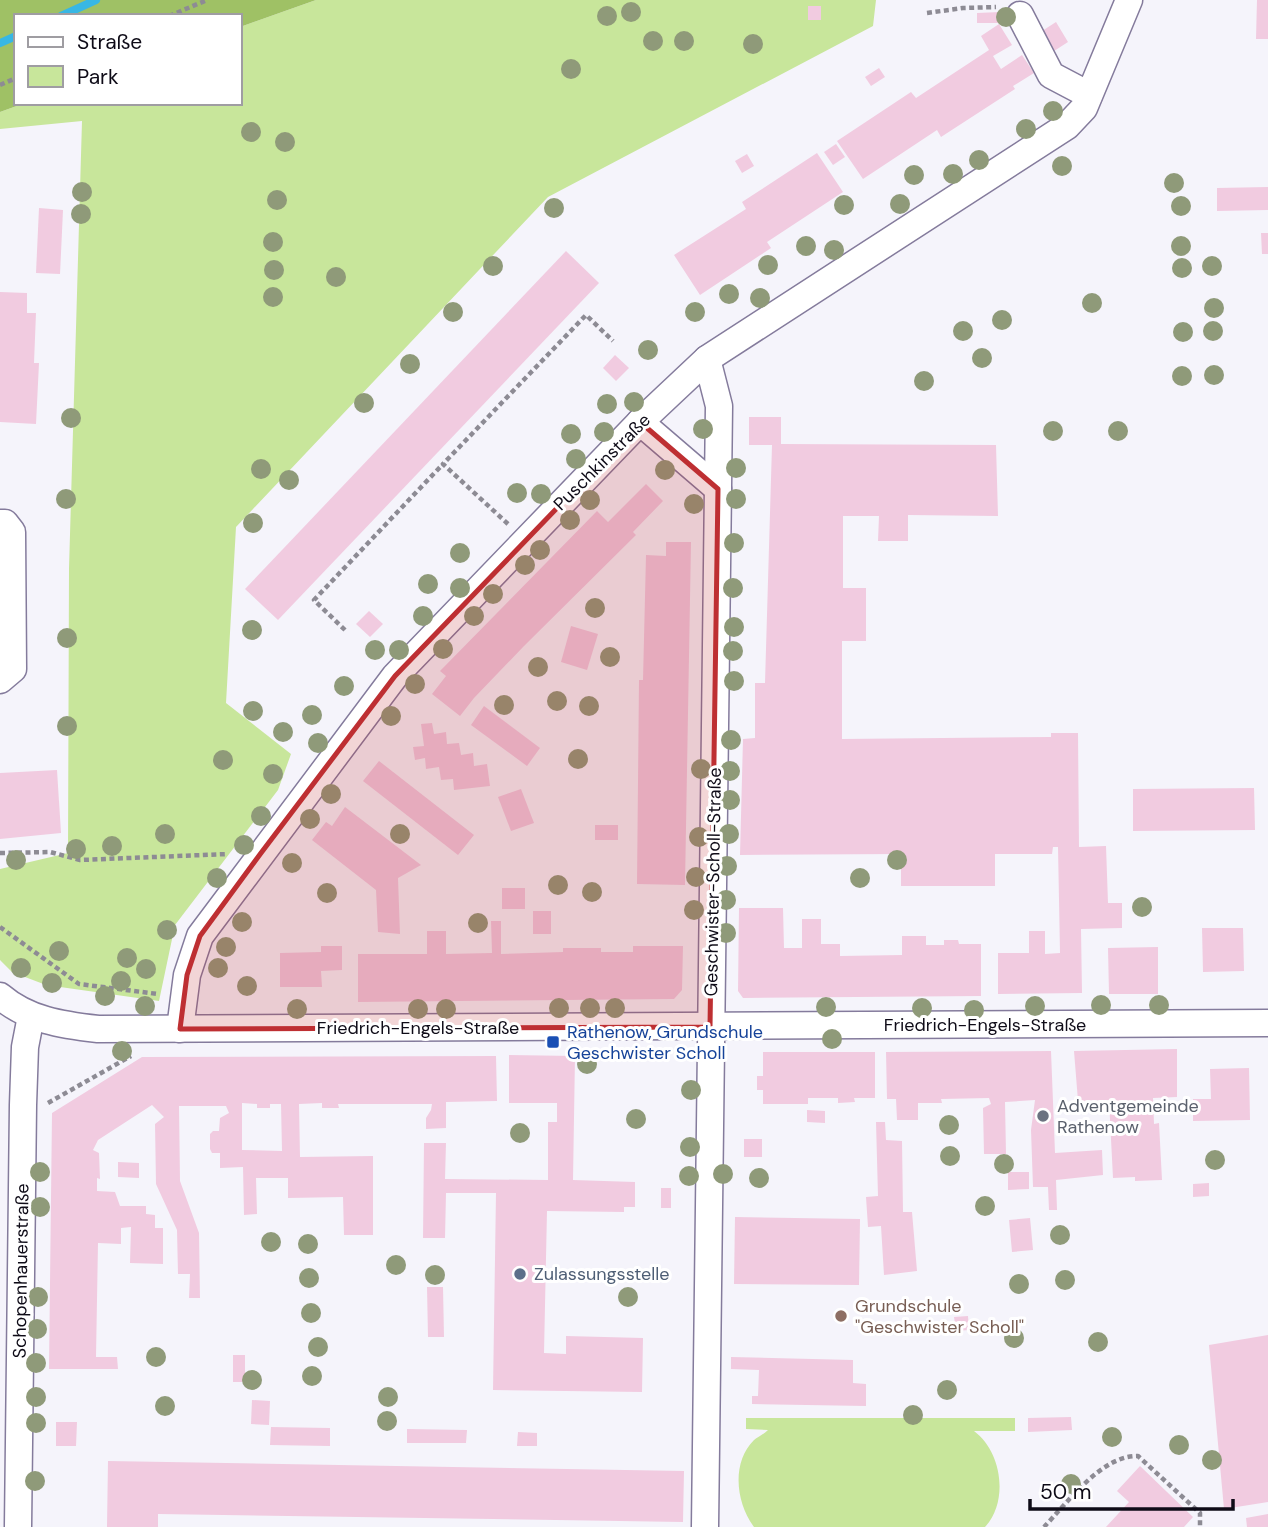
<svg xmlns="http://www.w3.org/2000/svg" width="1268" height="1527" viewBox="0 0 1268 1527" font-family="'DM Sans',sans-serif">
<rect width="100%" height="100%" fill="#f5f4fb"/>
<g fill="#c8e69b">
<path d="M 316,0 L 876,0 L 873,26 L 548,197 L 236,527 L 226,703 L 291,754 L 278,790 L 175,925 L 159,1001 L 46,985 L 12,972 L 0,960 L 0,869 L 68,853 L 69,569 L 82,121 L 0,129 L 0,112 L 25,103 L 240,103 L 240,27 Z"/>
<path d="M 746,1418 L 1015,1418 L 1015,1431 L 974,1431 C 1002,1452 1009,1501 985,1527 L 754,1527 C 736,1503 731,1463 754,1440 C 758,1437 764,1434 768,1430 L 746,1429 Z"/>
</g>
<path fill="#9fc165" d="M 0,0 L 316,0 L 240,27 L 240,16 L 16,16 L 16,103 L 25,103 L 0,112 Z"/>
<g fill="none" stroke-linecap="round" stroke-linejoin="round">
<g stroke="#38b7e4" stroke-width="8">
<path d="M 61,16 L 96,0"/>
<path d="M 0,43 L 16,36"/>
</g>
</g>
<g fill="#f1cbe0" fill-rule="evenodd">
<path d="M 1257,0 L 1268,0 L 1268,39 L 1256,39 Z"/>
<rect x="808" y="6" width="13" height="14"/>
<path d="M 1000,12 L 1000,23 L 977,23 L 977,13 Z"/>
<path d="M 1056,22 L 1068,42 L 1051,53 L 1039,33 Z"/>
<path d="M 999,24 L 1012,45 L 993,56 L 1001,69 L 1022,55 L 1034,73 L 1013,86 L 1015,89 L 941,137 L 937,130 L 863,179 L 837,141 L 911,92 L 916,98 L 989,50 L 981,36 Z"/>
<path d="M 879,68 L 885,77 L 871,86 L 865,77 Z"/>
<path d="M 836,144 L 845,157 L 833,165 L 824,152 Z"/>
<path d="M 817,153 L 843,192 L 767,242 L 771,248 L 700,295 L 674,255 L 746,209 L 742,202 Z"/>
<path d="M 747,154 L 754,166 L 742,173 L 735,161 Z"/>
<path d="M 1268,187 L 1268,210 L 1217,211 L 1217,188 Z"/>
<path d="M 39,208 L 63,210 L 60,274 L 36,273 Z"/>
<path d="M 1261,233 L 1268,233 L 1268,254 L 1262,254 Z"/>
<path d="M 566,251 L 599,283 L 278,620 L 245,589 Z"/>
<path d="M 0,292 L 27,293 L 27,313 L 36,313 L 34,363 L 39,363 L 36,424 L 0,422 Z"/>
<path d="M 615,355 L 629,368 L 616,381 L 603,368 Z"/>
<path d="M 749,417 L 781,417 L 781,444 L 996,445 L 998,516 L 908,515 L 908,541 L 878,541 L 879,516 L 843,516 L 843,588 L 866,588 L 866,641 L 842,641 L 842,739 L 1051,737 L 1051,733 L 1078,733 L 1079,847 L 1106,846 L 1108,903 L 1122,903 L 1122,928 L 1081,929 L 1082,993 L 998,994 L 998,953 L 1029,953 L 1029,931 L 1045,931 L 1045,954 L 1060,953 L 1058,847 L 1053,847 L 1052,854 L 995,854 L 995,886 L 901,886 L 901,854 L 740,855 L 743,739 L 755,738 L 755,683 L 765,683 L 772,445 L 749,445 Z"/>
<path d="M 646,484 L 663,501 L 633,532 L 636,535 L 524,646 L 474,698 L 460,716 L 432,694 L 446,676 L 440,671 L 597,511 L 608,522 Z"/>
<path d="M 666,542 L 691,542 L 685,885 L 637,884 L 639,680 L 643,680 L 646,555 L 666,556 Z"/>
<path d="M 369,611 L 383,624 L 370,637 L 356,624 Z"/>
<path d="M 571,626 L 598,634 L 587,670 L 561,662 Z"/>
<path d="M 484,706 L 540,748 L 527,766 L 471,725 Z"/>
<path d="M 432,723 L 434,734 L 446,732 L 447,744 L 459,743 L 461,755 L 473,753 L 474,766 L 487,764 L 490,786 L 454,790 L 453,779 L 441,780 L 439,767 L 426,769 L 425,758 L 415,760 L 413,747 L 424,746 L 421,724 Z"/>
<path d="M 379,761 L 474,835 L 458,855 L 363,781 Z"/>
<path d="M 57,770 L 61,833 L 0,839 L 0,773 Z"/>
<path d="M 1254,788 L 1255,830 L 1133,831 L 1133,789 Z"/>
<path d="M 521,789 L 534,823 L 511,831 L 498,797 Z"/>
<path d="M 345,807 L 421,865 L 398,878 L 400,934 L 378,932 L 376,890 L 312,840 L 326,822 L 332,826 Z"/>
<rect x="595" y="825" width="23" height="15"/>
<rect x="502" y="888" width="23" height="21"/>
<path d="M 739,908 L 783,908 L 784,948 L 802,948 L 802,919 L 821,919 L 821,944 L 840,944 L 840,956 L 902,955 L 902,936 L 926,936 L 926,945 L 944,945 L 944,940 L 958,940 L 959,944 L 981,944 L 981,996 L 743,998 L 738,991 Z"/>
<rect x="533" y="911" width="18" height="23"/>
<path d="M 491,921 L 501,921 L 501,954 L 563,952 L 563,948 L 601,948 L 601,952 L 633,952 L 633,946 L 683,946 L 682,990 L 674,999 L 358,1002 L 358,954 L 427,954 L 427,931 L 446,931 L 446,954 L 492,953 Z"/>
<path d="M 1202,928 L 1243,928 L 1244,971 L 1203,972 Z"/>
<path d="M 321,946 L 342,946 L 342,970 L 321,971 L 322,987 L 280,987 L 280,953 L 321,952 Z"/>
<path d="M 1158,947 L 1158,994 L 1109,994 L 1108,948 Z"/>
<path d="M 1177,1049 L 1177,1097 L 1153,1098 L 1154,1124 L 1159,1123 L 1162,1180 L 1135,1181 L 1135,1177 L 1113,1178 L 1109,1100 L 1078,1101 L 1074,1051 Z"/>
<path d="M 1051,1051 L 1055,1153 L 1102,1150 L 1103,1175 L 1056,1180 L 1057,1210 L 1049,1210 L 1048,1187 L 1033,1187 L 1031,1130 L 1035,1100 L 1005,1102 L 1006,1154 L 984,1154 L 983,1108 L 991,1104 L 989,1098 L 941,1099 L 942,1103 L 918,1103 L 918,1120 L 897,1120 L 896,1099 L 887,1099 L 886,1052 Z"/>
<path d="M 763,1052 L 875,1052 L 875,1098 L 854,1098 L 855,1102 L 838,1103 L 838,1098 L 808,1098 L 808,1104 L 763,1104 L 763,1090 L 757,1090 L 757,1076 L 763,1076 Z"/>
<path d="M 509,1055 L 575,1056 L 573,1180 L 635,1182 L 635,1207 L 624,1207 L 624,1212 L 547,1211 L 544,1353 L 566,1354 L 566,1336 L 643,1338 L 642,1392 L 493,1390 L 496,1193 L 446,1193 L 445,1238 L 423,1238 L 424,1143 L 446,1143 L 445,1179 L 548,1180 L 548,1122 L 557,1122 L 557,1103 L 509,1103 Z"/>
<path d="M 496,1056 L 497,1101 L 446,1102 L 446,1128 L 426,1129 L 426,1118 L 431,1110 L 432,1104 L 338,1104 L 339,1108 L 322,1108 L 322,1103 L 299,1104 L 300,1157 L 373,1156 L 373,1235 L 344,1235 L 343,1197 L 288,1198 L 288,1178 L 256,1178 L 257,1214 L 244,1215 L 243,1167 L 220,1168 L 220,1153 L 212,1153 L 210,1149 L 210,1134 L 213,1131 L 219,1131 L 220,1118 L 229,1113 L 226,1106 L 179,1106 L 180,1181 L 199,1233 L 200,1298 L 189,1298 L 190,1274 L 178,1274 L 177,1230 L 156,1184 L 155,1124 L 164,1117 L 152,1105 L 98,1140 L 93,1150 L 99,1153 L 100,1179 L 97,1178 L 97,1191 L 115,1192 L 120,1206 L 146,1206 L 146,1214 L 155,1215 L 155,1228 L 163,1228 L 163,1264 L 130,1263 L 131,1227 L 121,1228 L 121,1244 L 98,1243 L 96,1357 L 117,1357 L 118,1369 L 49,1369 L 52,1113 L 142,1057 ZM 242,1103 L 257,1104 L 257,1108 L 270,1108 L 270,1104 L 281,1104 L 282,1151 L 242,1150 Z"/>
<path d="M 1249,1068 L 1250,1120 L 1193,1121 L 1193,1099 L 1211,1099 L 1210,1069 Z"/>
<path d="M 807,1110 L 825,1111 L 825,1123 L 807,1122 Z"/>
<path d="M 876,1122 L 885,1122 L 886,1140 L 902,1141 L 903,1212 L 912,1212 L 917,1271 L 884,1275 L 881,1226 L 868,1227 L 866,1197 L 878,1196 Z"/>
<rect x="744" y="1139" width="18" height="18"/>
<path d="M 118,1162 L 139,1163 L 139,1178 L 118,1177 Z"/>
<path d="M 1008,1172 L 1029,1172 L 1029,1189 L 1008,1190 Z"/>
<path d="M 1209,1183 L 1209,1196 L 1193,1197 L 1193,1184 Z"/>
<rect x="661" y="1188" width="10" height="20"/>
<path d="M 735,1217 L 860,1219 L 859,1285 L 734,1284 Z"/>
<path d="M 1030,1218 L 1033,1250 L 1012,1252 L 1009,1220 Z"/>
<path d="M 427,1287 L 443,1287 L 444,1337 L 428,1337 Z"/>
<path d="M 968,1316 L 969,1330 L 956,1331 L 954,1317 Z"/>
<path d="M 1268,1335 L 1268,1502 L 1224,1509 L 1209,1345 Z"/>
<rect x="233" y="1355" width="12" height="27"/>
<path d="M 731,1357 L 853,1360 L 853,1383 L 866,1384 L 866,1406 L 752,1404 L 752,1396 L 758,1396 L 759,1370 L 731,1369 Z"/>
<path d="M 252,1400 L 270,1401 L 269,1425 L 251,1424 Z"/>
<path d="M 1071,1417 L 1072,1430 L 1028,1432 L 1028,1418 Z"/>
<path d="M 56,1422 L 77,1422 L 76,1446 L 56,1446 Z"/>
<path d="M 271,1427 L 330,1428 L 330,1446 L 270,1445 Z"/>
<path d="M 407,1429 L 467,1430 L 466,1443 L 407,1443 Z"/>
<path d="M 518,1432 L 537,1433 L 537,1446 L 517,1446 Z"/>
<path d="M 108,1461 L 684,1471 L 683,1522 L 158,1514 L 158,1527 L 107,1527 Z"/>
<path d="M 1140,1466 L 1193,1517 L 1184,1527 L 1106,1527 L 1129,1502 L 1117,1491 Z"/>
<path d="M 1268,1514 L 1268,1527 L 1247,1527 L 1246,1518 Z"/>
</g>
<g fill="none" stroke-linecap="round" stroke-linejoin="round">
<defs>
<g id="minor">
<path d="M 1020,15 L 1051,75 L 1089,95"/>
<path d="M 640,422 L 718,489"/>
<path d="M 0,523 L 5,523 L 12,532 L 13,669 L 0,680"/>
<path d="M 0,996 C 28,1020 62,1025 98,1029 L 1268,1023"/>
<path d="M 180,1029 L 187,975 L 200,936 L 395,676 L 640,422 L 707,359 L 1067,126 L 1084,108 L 1129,0"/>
<path d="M 18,1527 L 23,1105 L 25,1047 L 31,1016"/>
<path d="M 705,1527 L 719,406 L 707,359"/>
</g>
</defs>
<use href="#minor" stroke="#847b9c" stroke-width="29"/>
<g stroke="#8d8b94" stroke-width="4.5" stroke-dasharray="5 3.5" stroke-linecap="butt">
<path d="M 927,13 L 963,8 L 996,7"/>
<path d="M 169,16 L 207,0"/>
<path d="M 0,85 L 16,78"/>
<path d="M 508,524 L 443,464 L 586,315 L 613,341"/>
<path d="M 345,630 L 314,600 L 443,464"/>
<path d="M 0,853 L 50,852 L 80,860 L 228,854"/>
<path d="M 0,927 L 79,984 L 158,994"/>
<path d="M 48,1103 L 131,1056"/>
<path d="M 1044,1527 C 1068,1502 1102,1455 1138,1456 L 1200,1513 L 1200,1527"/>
</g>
<use href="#minor" stroke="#fff" stroke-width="26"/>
</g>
<g fill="#8f9a79">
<circle cx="631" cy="12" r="10"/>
<circle cx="607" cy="16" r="10"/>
<circle cx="1006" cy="17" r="10"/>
<circle cx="653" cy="41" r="10"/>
<circle cx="684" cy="41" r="10"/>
<circle cx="753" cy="44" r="10"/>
<circle cx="571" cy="69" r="10"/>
<circle cx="1053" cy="111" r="10"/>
<circle cx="1026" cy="129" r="10"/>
<circle cx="251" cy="132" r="10"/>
<circle cx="285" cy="142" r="10"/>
<circle cx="979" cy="160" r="10"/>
<circle cx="1062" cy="166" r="10"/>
<circle cx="953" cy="174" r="10"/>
<circle cx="914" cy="175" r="10"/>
<circle cx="1174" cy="183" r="10"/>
<circle cx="82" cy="192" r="10"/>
<circle cx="277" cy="200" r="10"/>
<circle cx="900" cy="204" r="10"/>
<circle cx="844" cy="205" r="10"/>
<circle cx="1181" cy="206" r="10"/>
<circle cx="554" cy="208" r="10"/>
<circle cx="81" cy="214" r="10"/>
<circle cx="273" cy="242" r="10"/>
<circle cx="806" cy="246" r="10"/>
<circle cx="1181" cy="246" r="10"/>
<circle cx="834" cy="250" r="10"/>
<circle cx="768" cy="265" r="10"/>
<circle cx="493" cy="266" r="10"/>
<circle cx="1212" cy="266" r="10"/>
<circle cx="1182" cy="268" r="10"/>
<circle cx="274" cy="270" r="10"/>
<circle cx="336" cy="277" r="10"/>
<circle cx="729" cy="294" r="10"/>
<circle cx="273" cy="297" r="10"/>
<circle cx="760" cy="298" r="10"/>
<circle cx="1092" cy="303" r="10"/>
<circle cx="1214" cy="308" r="10"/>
<circle cx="453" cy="312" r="10"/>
<circle cx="695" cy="312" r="10"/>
<circle cx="1002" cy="320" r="10"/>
<circle cx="963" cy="331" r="10"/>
<circle cx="1213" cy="331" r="10"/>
<circle cx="1183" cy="332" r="10"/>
<circle cx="648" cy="350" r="10"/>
<circle cx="982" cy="358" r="10"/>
<circle cx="410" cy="364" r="10"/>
<circle cx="1214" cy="375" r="10"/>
<circle cx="1182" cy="376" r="10"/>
<circle cx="924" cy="381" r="10"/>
<circle cx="634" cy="402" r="10"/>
<circle cx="364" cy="403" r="10"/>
<circle cx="607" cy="404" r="10"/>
<circle cx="71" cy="418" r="10"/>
<circle cx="703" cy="429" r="10"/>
<circle cx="1053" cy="431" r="10"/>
<circle cx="1118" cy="431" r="10"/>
<circle cx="604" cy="432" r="10"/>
<circle cx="571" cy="434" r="10"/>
<circle cx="576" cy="459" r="10"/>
<circle cx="736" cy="468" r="10"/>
<circle cx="261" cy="469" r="10"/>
<circle cx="665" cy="470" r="10"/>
<circle cx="289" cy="480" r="10"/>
<circle cx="517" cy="493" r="10"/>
<circle cx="541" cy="494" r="10"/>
<circle cx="66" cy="499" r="10"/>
<circle cx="736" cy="499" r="10"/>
<circle cx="590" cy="500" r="10"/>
<circle cx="694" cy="504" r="10"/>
<circle cx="570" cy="520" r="10"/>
<circle cx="253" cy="523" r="10"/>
<circle cx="734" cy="543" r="10"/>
<circle cx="540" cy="550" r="10"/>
<circle cx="460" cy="553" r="10"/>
<circle cx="525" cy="565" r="10"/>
<circle cx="428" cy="584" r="10"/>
<circle cx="460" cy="588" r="10"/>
<circle cx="733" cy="588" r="10"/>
<circle cx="493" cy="594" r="10"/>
<circle cx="595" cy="608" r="10"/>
<circle cx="423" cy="616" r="10"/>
<circle cx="474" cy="616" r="10"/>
<circle cx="734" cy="627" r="10"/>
<circle cx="252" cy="630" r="10"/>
<circle cx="67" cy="638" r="10"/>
<circle cx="443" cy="649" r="10"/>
<circle cx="375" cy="650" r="10"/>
<circle cx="399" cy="650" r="10"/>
<circle cx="733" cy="651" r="10"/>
<circle cx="610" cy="657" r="10"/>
<circle cx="538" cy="667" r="10"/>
<circle cx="734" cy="681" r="10"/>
<circle cx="415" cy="684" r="10"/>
<circle cx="344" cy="686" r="10"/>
<circle cx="557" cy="701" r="10"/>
<circle cx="504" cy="705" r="10"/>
<circle cx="589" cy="706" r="10"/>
<circle cx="253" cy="711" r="10"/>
<circle cx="312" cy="715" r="10"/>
<circle cx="391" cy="716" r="10"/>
<circle cx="67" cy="726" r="10"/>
<circle cx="283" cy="732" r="10"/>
<circle cx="731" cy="740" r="10"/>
<circle cx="318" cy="743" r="10"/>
<circle cx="578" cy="759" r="10"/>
<circle cx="223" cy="760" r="10"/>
<circle cx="701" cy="769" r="10"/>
<circle cx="730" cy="771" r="10"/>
<circle cx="273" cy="774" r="10"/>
<circle cx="331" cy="794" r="10"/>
<circle cx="730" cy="800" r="10"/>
<circle cx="261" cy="816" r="10"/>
<circle cx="310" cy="819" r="10"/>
<circle cx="165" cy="834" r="10"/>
<circle cx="400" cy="834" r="10"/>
<circle cx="729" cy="834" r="10"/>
<circle cx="699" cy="837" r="10"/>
<circle cx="244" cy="845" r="10"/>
<circle cx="112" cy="846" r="10"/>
<circle cx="76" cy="849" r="10"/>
<circle cx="16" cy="860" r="10"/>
<circle cx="897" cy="860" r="10"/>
<circle cx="292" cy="863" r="10"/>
<circle cx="727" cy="866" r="10"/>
<circle cx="696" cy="877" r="10"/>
<circle cx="217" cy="878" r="10"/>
<circle cx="860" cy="878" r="10"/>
<circle cx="558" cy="885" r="10"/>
<circle cx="592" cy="892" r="10"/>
<circle cx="327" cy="893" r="10"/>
<circle cx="726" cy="900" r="10"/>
<circle cx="1142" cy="907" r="10"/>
<circle cx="694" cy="910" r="10"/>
<circle cx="242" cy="922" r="10"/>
<circle cx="478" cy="923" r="10"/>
<circle cx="167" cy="930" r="10"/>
<circle cx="726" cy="933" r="10"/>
<circle cx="226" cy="947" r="10"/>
<circle cx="59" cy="951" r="10"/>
<circle cx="127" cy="958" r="10"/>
<circle cx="21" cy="968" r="10"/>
<circle cx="218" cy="968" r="10"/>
<circle cx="146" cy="969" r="10"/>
<circle cx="121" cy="981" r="10"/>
<circle cx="52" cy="983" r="10"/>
<circle cx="247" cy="986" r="10"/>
<circle cx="105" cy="996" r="10"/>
<circle cx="1101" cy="1005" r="10"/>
<circle cx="1159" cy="1005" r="10"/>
<circle cx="145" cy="1006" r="10"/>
<circle cx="1035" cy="1006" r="10"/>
<circle cx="826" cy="1007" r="10"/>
<circle cx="559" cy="1008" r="10"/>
<circle cx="590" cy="1008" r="10"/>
<circle cx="615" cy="1008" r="10"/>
<circle cx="922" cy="1008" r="10"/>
<circle cx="297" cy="1009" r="10"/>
<circle cx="418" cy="1009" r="10"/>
<circle cx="446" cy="1009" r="10"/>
<circle cx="974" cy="1010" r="10"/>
<circle cx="832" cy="1039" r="10"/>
<circle cx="122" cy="1051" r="10"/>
<circle cx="587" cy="1064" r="10"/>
<circle cx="691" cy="1090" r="10"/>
<circle cx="636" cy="1119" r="10"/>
<circle cx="949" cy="1125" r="10"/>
<circle cx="520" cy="1133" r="10"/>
<circle cx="690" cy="1147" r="10"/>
<circle cx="950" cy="1156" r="10"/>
<circle cx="1215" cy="1160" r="10"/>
<circle cx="1004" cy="1164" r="10"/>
<circle cx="40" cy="1172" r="10"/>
<circle cx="723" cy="1174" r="10"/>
<circle cx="689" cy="1176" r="10"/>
<circle cx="759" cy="1178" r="10"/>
<circle cx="985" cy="1206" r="10"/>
<circle cx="40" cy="1207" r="10"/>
<circle cx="1060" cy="1235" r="10"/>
<circle cx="271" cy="1242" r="10"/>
<circle cx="308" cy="1244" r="10"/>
<circle cx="396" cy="1265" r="10"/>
<circle cx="435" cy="1275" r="10"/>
<circle cx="309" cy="1278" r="10"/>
<circle cx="1065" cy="1280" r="10"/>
<circle cx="1019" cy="1284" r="10"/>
<circle cx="38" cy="1297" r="10"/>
<circle cx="628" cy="1297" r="10"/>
<circle cx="311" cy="1313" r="10"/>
<circle cx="37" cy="1329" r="10"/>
<circle cx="1014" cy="1338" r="10"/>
<circle cx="1098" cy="1342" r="10"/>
<circle cx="318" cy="1347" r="10"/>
<circle cx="156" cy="1357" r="10"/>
<circle cx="36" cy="1363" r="10"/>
<circle cx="312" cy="1376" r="10"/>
<circle cx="252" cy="1380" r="10"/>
<circle cx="947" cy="1390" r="10"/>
<circle cx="36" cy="1397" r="10"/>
<circle cx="388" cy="1397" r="10"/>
<circle cx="165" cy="1406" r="10"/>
<circle cx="913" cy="1415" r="10"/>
<circle cx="387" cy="1421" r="10"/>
<circle cx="36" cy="1423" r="10"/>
<circle cx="1112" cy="1437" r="10"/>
<circle cx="1179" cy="1445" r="10"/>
<circle cx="1212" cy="1460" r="10"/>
<circle cx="35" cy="1481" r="10"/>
<circle cx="1071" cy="1484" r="10"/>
</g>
<path fill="#be2f32" fill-opacity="0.2" stroke="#be2f32" stroke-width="5" stroke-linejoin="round" d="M 640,422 L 718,489 L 710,1027 L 180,1029 L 187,975 L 200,936 L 261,853 L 395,676 Z"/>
<rect fill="#1a4fb4" stroke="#fff" stroke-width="2.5" x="546" y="1035" width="14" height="14" rx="3.5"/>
<circle fill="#6b7280" stroke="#fff" stroke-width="2.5" cx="1043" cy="1116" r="7"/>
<circle fill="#5c6f8a" stroke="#fff" stroke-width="2.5" cx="520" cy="1274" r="7"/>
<circle fill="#8d6e63" stroke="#fff" stroke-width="2.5" cx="841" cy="1316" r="7"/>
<g text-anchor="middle" stroke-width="6" stroke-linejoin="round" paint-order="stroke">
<g font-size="18" fill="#0e0b17" stroke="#fff">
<text transform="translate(602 462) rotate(-45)" y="6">Puschkinstraße</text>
<text transform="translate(713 882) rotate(-89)" y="6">Geschwister-Scholl-Straße</text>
<text x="985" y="1031">Friedrich-Engels-Straße</text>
<text x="418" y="1034">Friedrich-Engels-Straße</text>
<text transform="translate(21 1271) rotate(-89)" y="6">Schopenhauerstraße</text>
</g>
<g font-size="18" fill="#164399" stroke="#fff" text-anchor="start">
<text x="567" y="1038">Rathenow, Grundschule<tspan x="567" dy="21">Geschwister Scholl</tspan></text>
</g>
<g font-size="18" fill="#5b616d" stroke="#fff" text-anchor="start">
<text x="1057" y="1112">Adventgemeinde<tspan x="1057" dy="21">Rathenow</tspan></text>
</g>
<g font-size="18" fill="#4e5e75" stroke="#fff" text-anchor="start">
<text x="534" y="1280">Zulassungsstelle</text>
</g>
<g font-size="18" fill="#785e54" stroke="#fff" text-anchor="start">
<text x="855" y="1312">Grundschule<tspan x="855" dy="21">"Geschwister Scholl"</tspan></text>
</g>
</g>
<rect x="14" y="14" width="228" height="91" fill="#ffffff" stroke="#9f9da2" stroke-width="2"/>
<rect x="28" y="37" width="35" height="10" fill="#ffffff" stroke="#9f9da2" stroke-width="2"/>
<text x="77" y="49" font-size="21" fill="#0e0b17">Straße</text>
<rect x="28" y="66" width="35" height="21" fill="#c8e69b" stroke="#9f9da2" stroke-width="2"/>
<text x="77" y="84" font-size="21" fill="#0e0b17">Park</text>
<path d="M1030 1499v10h203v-10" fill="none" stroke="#0e0b17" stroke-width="3.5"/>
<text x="1040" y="1499" font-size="21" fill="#0e0b17" stroke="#ffffff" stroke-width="5" paint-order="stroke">50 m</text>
</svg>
